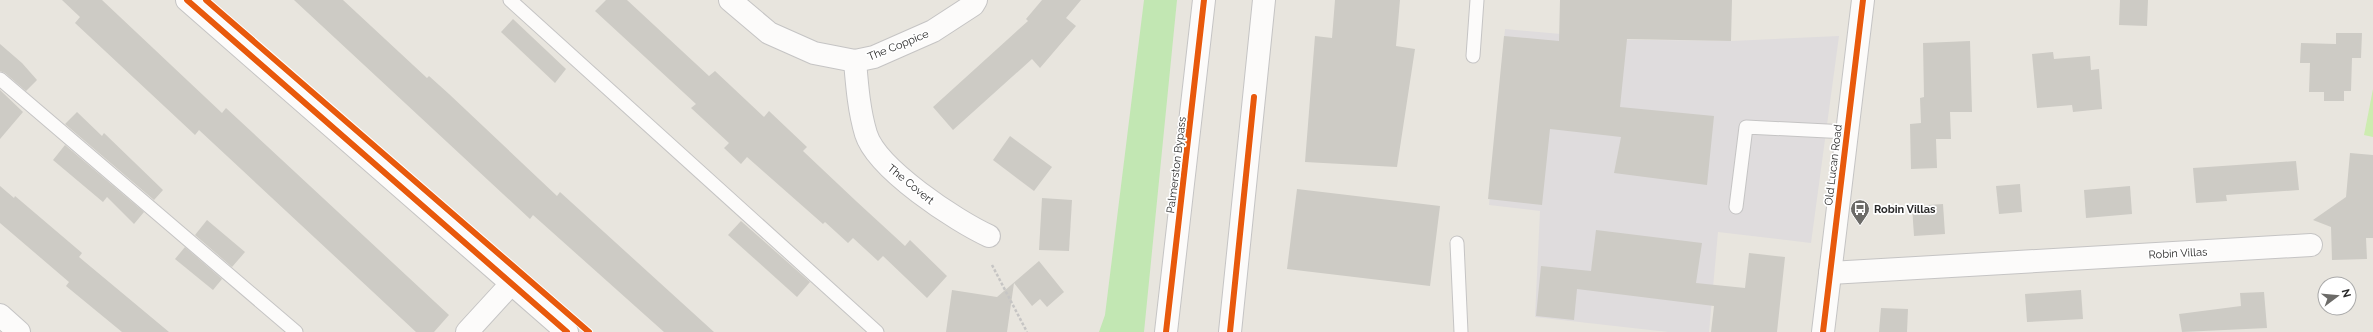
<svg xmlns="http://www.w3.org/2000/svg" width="2373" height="332" viewBox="0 0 2373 332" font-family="Raleway,sans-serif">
<rect width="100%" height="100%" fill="#e8e5de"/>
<path fill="#dfdcdd" d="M 1505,29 L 1561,34 L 1576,39 L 1731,41 L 1839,36 L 1811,243 L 1718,232 L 1709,332 L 1668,332 L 1535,317 L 1540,211 L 1489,205 Z"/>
<path fill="#c2e7b3" d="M 1144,0 L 1177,0 L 1144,332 L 1099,332 L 1105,315 Z"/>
<path fill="#cdecb0" d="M 2373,89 L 2373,137 L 2364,135 Z"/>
<g fill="#cdcbc5">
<path d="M 62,0 L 102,0 L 222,113 L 226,108 L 449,315 L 434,332 L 416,332 L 199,130 L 195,135 L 179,120 L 75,23 L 80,17 Z"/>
<path d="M 294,0 L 343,0 L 427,78 L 429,76 L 449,94 L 557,196 L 560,192 L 714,332 L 664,332 L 533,215 L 530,219 Z"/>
<path d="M 606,0 L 627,0 L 709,76 L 715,71 L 764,117 L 769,111 L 807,147 L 803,151 L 856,201 L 905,246 L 910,240 L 947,276 L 927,298 L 883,256 L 878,261 L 853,238 L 848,243 L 825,222 L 823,224 L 747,157 L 741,164 L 724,148 L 729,143 L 691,108 L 696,104 L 595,11 Z"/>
<path d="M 1042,0 L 1081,0 L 1066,18 L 1076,26 L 1040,68 L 1032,59 L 953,130 L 933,107 L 1028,21 L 1026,19 Z"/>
<path d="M 1335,0 L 1400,0 L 1396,46 L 1415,49 L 1397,167 L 1305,162 L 1315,36 L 1332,38 Z"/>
<path d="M 1560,0 L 1732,0 L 1731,41 L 1627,39 L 1620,107 L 1714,116 L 1707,185 L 1614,173 L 1621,137 L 1550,129 L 1542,205 L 1488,199 L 1504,36 L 1559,41 Z"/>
<path d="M 2120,0 L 2148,0 L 2147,26 L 2119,25 Z"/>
<path d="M 513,19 L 566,69 L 555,83 L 501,32 Z"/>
<path d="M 2336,33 L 2362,33 L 2361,58 L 2352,58 L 2351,91 L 2344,91 L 2344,101 L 2324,101 L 2324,92 L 2309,92 L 2310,63 L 2300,63 L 2301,43 L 2336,44 Z"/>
<path d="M 1970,41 L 1972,112 L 1950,112 L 1951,139 L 1936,139 L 1937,168 L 1911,169 L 1910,124 L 1921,123 L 1920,98 L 1924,97 L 1923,43 Z"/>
<path d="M 0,44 L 22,63 L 37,80 L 26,91 L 5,73 L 0,71 Z"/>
<path d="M 2053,52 L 2054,59 L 2090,56 L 2091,70 L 2099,69 L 2102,109 L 2073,112 L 2072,105 L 2037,108 L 2032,54 Z"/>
<path d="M 0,90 L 23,112 L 0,139 Z"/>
<path d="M 77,112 L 102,136 L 104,133 L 163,190 L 154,200 L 65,124 Z"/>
<path d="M 1010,136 L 1052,167 L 1034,191 L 993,160 Z"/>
<path d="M 65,145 L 144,212 L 134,224 L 107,197 L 103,202 L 53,160 Z"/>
<path d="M 2350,153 L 2373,155 L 2373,238 L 2366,238 L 2367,259 L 2332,260 L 2331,227 L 2313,220 L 2346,197 Z"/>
<path d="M 2296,161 L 2299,190 L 2226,195 L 2227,201 L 2196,203 L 2193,168 Z"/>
<path d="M 2020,184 L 2022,212 L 1999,214 L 1996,186 Z"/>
<path d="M 0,186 L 14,198 L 15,196 L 82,253 L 79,257 L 169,332 L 122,332 L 66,286 L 69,282 L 0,223 Z"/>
<path d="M 2130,186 L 2132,214 L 2086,218 L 2084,190 Z"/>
<path d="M 1297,189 L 1440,206 L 1430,286 L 1287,269 Z"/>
<path d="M 1042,198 L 1072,200 L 1069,251 L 1039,250 Z"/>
<path d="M 1943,204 L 1945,234 L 1914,236 L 1912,206 Z"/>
<path d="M 207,220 L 245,252 L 232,267 L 195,235 Z"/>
<path d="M 741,221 L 810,282 L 797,297 L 728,235 Z"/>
<path d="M 1596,230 L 1702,243 L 1696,283 L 1745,288 L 1749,253 L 1785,257 L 1777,332 L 1711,332 L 1714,306 L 1577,289 L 1574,320 L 1536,316 L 1541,266 L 1591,271 Z"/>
<path d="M 185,247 L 222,279 L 213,290 L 175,259 Z"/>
<path d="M 1039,261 L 1064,292 L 1047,307 L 1040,299 L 1032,306 L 1014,283 L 1007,332 L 946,332 L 952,290 L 997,297 Z"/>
<path d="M 2081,290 L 2083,319 L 2027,322 L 2025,294 Z"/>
<path d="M 2264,292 L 2267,328 L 2182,332 L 2179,314 L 2241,306 L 2240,293 Z"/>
<path d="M 1881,308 L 1908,309 L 1907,332 L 1879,332 Z"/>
</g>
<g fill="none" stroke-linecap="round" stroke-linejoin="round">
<defs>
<g id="service">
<path d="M 510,0 L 877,332"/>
<path d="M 1473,56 L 1477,0"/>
<path d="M 0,79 L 296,332"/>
<path d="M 1736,207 L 1746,127 L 1847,132"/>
<path d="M 1457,243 L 1461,332"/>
</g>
<g id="minor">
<path d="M 730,0 L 769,33 L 814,53 L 855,61 L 874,57 L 933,31 L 973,5 L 976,0"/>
<path d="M 855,61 C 857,85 859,111 866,134 C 877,169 956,221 989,236"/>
<path d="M 1830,273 L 2311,245"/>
<path d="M 0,315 L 19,332"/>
<path d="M 467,332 L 511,284"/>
</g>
<g id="tertiary">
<path d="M 187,0 L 567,332"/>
<path d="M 1823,332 L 1863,0"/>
</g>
<g id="secondary">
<path d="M 1166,332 L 1204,0"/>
<path d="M 1230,332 L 1264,0"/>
</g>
</defs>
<use href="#service" stroke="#c5c4c4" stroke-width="15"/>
<use href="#minor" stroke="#c5c4c4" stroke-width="24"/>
<use href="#tertiary" stroke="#c5c4c4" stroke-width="24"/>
<use href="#secondary" stroke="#c5c4c4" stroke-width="24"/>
<path stroke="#c6c5c4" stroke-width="2.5" stroke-dasharray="3 2" stroke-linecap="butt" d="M 992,265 L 1027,332"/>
<use href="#service" stroke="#fcfbfa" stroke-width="13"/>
<use href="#minor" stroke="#fcfbfa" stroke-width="22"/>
<use href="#tertiary" stroke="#fcfbfa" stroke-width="22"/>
<use href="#secondary" stroke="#fcfbfa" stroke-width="22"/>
<defs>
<g id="cycleway">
<path d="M 187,0 L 567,332"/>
<path d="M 206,0 L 589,332"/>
<path d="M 1166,332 L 1204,0"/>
<path d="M 1230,332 L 1254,97"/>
<path d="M 1823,332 L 1863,0"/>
</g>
</defs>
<use href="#cycleway" stroke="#fff" stroke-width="8"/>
<use href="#cycleway" stroke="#e8590c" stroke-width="6"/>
</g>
<defs>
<symbol id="bus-pin" viewBox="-11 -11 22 30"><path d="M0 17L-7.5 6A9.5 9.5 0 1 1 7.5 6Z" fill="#6c6b68" stroke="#fff"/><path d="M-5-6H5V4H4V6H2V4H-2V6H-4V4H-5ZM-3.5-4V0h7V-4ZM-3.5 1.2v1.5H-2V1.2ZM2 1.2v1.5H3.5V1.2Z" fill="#fff"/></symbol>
</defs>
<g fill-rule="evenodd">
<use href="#bus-pin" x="1849" y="198" width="22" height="30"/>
</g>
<g text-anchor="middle" stroke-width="3.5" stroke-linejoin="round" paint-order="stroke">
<g font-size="11" fill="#292929" stroke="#fff">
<text transform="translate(898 45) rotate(-22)" y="4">The Coppice</text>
<text transform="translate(1176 165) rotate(-83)" y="4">Palmerston Bypass</text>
<text transform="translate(1833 165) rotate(-83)" y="4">Old Lucan Road</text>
<text transform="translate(911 184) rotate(39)" y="4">The Covert</text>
<text transform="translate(2178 253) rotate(-3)" y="4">Robin Villas</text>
</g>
<g font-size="11" font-weight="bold" fill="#292929" stroke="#fff" text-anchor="start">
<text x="1874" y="213">Robin Villas</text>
</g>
</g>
<g transform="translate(2337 296) rotate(74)"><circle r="19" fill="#ffffff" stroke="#a9a9a9"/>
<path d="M0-3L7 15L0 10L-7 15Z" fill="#6c6b68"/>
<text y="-6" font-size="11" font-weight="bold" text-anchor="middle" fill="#292929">N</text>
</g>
</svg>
